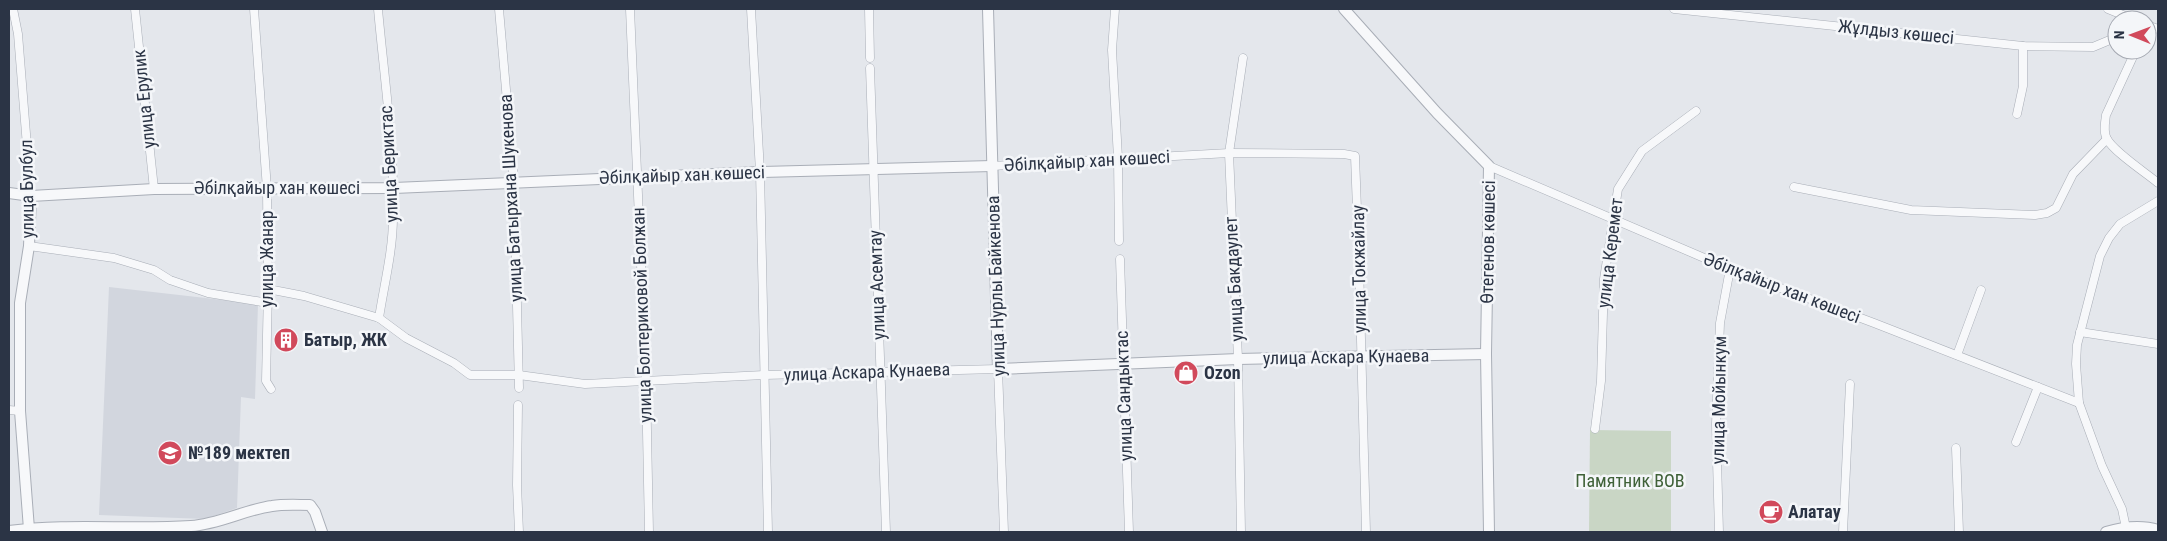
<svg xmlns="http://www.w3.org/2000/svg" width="2167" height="541" viewBox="0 0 2167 541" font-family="'Roboto Condensed',sans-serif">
<rect width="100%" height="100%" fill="#e4e7ec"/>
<path fill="#d2d6de" d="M 109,287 L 258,304 L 255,399 L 241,397 L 237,508 L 205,519 L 99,515 Z"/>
<path fill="#c9d6c5" d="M 1590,430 L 1671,431 L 1671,532 L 1589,532 Z"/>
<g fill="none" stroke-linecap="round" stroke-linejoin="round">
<defs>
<g id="minor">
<path d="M 13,9 L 18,34 L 31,196"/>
<path d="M 135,9 L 154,189"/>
<path d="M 254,9 L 267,189 L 268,289 L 266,381 L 271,389"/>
<path d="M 378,9 C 384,76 395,150 393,217 C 393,251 384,285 379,318"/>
<path d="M 499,9 L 514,182 L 519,388"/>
<path d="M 630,9 L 646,381 L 649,532"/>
<path d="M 751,9 L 760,172 L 768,532"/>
<path d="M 869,9 L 870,58"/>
<path d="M 1115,9 L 1112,50 L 1118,158 L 1119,241"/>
<path d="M 1674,9 L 2023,46 L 2093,47 L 2117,37"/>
<path d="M 2108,9 L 2135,20"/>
<path d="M 2147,25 L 2158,29"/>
<path d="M 2136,50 L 2106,115 C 2105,123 2103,132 2107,139 C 2114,152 2146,173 2158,183"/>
<path d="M 870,68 L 886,532"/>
<path d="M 2017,114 L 2023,86 L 2023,46"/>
<path d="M 992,166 L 1229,153 L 1344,154 L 1355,156 L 1359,263 L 1366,532"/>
<path d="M 1489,166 L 1730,269 L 1874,323 L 2079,403"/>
<path d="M 1794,187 L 1911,210 L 2035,215 L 2047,213 L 2056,208 L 2073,174 L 2107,139"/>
<path d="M 29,246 L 114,258 L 154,270 L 170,280 L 208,293 L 268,303"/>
<path d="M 1120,259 L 1129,532"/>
<path d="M 268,289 L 304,296 L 379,318 L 406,338 L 454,363 L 470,375 L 519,375 L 585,384 L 764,375 L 998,369 L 1004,532"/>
<path d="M 2080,332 L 2158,344"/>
<path d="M 1957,355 L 1981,290"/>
<path d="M 518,405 L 517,485 L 519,532"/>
<path d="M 9,410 L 20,411"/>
<path d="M 1595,429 L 1601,381 L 1604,279 L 1618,189 L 1642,151 L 1696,111"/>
<path d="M 2016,442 L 2038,387"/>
<path d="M 1956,448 L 1959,532"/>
<path d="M 2126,528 L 2122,509 L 2102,466 L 2079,403 L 2076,364 L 2077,345 L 2100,256 L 2109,238 L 2120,224 L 2158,201"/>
<path d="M 1241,532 L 1238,359 L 1229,153 L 1243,58"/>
<path d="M 1719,532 L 1716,424 L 1720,323 L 1730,269"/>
<path d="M 1843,532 L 1850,384"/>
</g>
<g id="tertiary">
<path d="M 988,9 L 998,369 L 1238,359 L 1486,354"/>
<path d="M 1344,9 L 1437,113 L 1489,166 L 1486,354 L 1489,532"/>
<path d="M 9,193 L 31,196 L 154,189 L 394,188 L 760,172 L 992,166"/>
<path d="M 29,529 L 20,411 L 20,303 L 29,246 L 31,196"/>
<path d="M 9,531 C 69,523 130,530 191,526 C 219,524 244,510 272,506 C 284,504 297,505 310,505 L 315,512 L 322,532"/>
<path d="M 2106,532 C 2123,527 2142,525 2158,530"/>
</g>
</defs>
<use href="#minor" stroke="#a9aeb7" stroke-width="9"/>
<use href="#tertiary" stroke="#a9aeb7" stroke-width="12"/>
<use href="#minor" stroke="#f7f8fa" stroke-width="8"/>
<use href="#tertiary" stroke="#f7f8fa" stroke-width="10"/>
</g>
<defs>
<symbol id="building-disc" viewBox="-11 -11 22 22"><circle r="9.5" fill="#d1495b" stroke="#f4f6f9"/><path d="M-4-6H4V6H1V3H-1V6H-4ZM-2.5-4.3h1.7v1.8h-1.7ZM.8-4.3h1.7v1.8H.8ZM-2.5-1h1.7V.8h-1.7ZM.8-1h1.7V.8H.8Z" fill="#fff"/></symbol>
<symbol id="shop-disc" viewBox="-11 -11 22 22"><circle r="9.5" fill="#d1495b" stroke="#f4f6f9"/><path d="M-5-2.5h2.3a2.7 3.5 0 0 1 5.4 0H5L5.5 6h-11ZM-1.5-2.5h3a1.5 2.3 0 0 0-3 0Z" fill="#fff"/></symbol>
<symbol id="school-disc" viewBox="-11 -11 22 22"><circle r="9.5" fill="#d1495b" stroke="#f4f6f9"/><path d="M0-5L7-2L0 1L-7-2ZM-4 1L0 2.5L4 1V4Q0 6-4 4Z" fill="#fff"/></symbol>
<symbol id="cafe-disc" viewBox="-11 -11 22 22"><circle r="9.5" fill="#d1495b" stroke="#f4f6f9"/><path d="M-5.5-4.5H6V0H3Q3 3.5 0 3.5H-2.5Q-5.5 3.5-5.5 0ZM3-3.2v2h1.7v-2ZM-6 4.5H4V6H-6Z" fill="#fff"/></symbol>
</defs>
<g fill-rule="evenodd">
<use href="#building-disc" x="272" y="326" width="28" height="28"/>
<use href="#shop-disc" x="1172" y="359" width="28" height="28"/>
<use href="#school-disc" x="156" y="439" width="28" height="28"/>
<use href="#cafe-disc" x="1757" y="498" width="28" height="28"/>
</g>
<g text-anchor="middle" stroke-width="5" stroke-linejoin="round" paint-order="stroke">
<g font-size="18" fill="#2b3445" stroke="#f4f6f9">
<text transform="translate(1896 32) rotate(6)" y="6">Жұлдыз көшесі</text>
<text transform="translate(144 99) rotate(-96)" y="6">улица Ерулик</text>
<text transform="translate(1087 161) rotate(-3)" y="6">Әбілқайыр хан көшесі</text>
<text transform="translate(389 164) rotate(-93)" y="6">улица Бериктас</text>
<text transform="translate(682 175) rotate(-2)" y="6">Әбілқайыр хан көшесі</text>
<text x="277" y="194">Әбілқайыр хан көшесі</text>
<text transform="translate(27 189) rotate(-91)" y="6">улица Булбул</text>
<text transform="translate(511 198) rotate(-93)" y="6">улица Батырхана Шукенова</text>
<text transform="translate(1488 242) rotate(-89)" y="6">Өтегенов көшесі</text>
<text transform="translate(1610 253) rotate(-83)" y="6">улица Керемет</text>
<text transform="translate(267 259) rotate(-90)" y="6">улица Жанар</text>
<text transform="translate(1359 269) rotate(-91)" y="6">улица Токжайлау</text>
<text transform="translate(1234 279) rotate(-93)" y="6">улица Бакдаулет</text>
<text transform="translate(877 285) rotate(-92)" y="6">улица Асемтау</text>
<text transform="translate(996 286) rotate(-92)" y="6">улица Нурлы Байкенова</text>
<text transform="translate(1782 288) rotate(21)" y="6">Әбілқайыр хан көшесі</text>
<text transform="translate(642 315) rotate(-92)" y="6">улица Болтериковой Болжан</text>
<text transform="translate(1346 357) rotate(-1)" y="6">улица Аскара Кунаева</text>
<text transform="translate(867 372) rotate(-2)" y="6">улица Аскара Кунаева</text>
<text transform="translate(1124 396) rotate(-92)" y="6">улица Сандыктас</text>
<text transform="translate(1719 400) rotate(-89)" y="6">улица Мойынкум</text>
</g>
<g font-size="18" font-weight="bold" fill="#2b3445" stroke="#f4f6f9" text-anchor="start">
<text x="304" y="346">Батыр, ЖК</text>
<text x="1204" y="379">Ozon</text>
<text x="188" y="459">№189 мектеп</text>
<text x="1788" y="518">Алатау</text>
</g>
<g font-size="18" fill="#3f6138" stroke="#f4f6f9">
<text x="1630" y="487">Памятник ВОВ</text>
</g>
</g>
<rect width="2167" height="541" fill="none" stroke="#2b3445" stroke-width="20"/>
<g transform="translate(2132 35) rotate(271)"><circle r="24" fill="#f4f6f9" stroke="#a4a8b1"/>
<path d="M0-4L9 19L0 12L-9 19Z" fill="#d1495b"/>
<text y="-8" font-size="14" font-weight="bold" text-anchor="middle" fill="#2b3445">N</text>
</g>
</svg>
